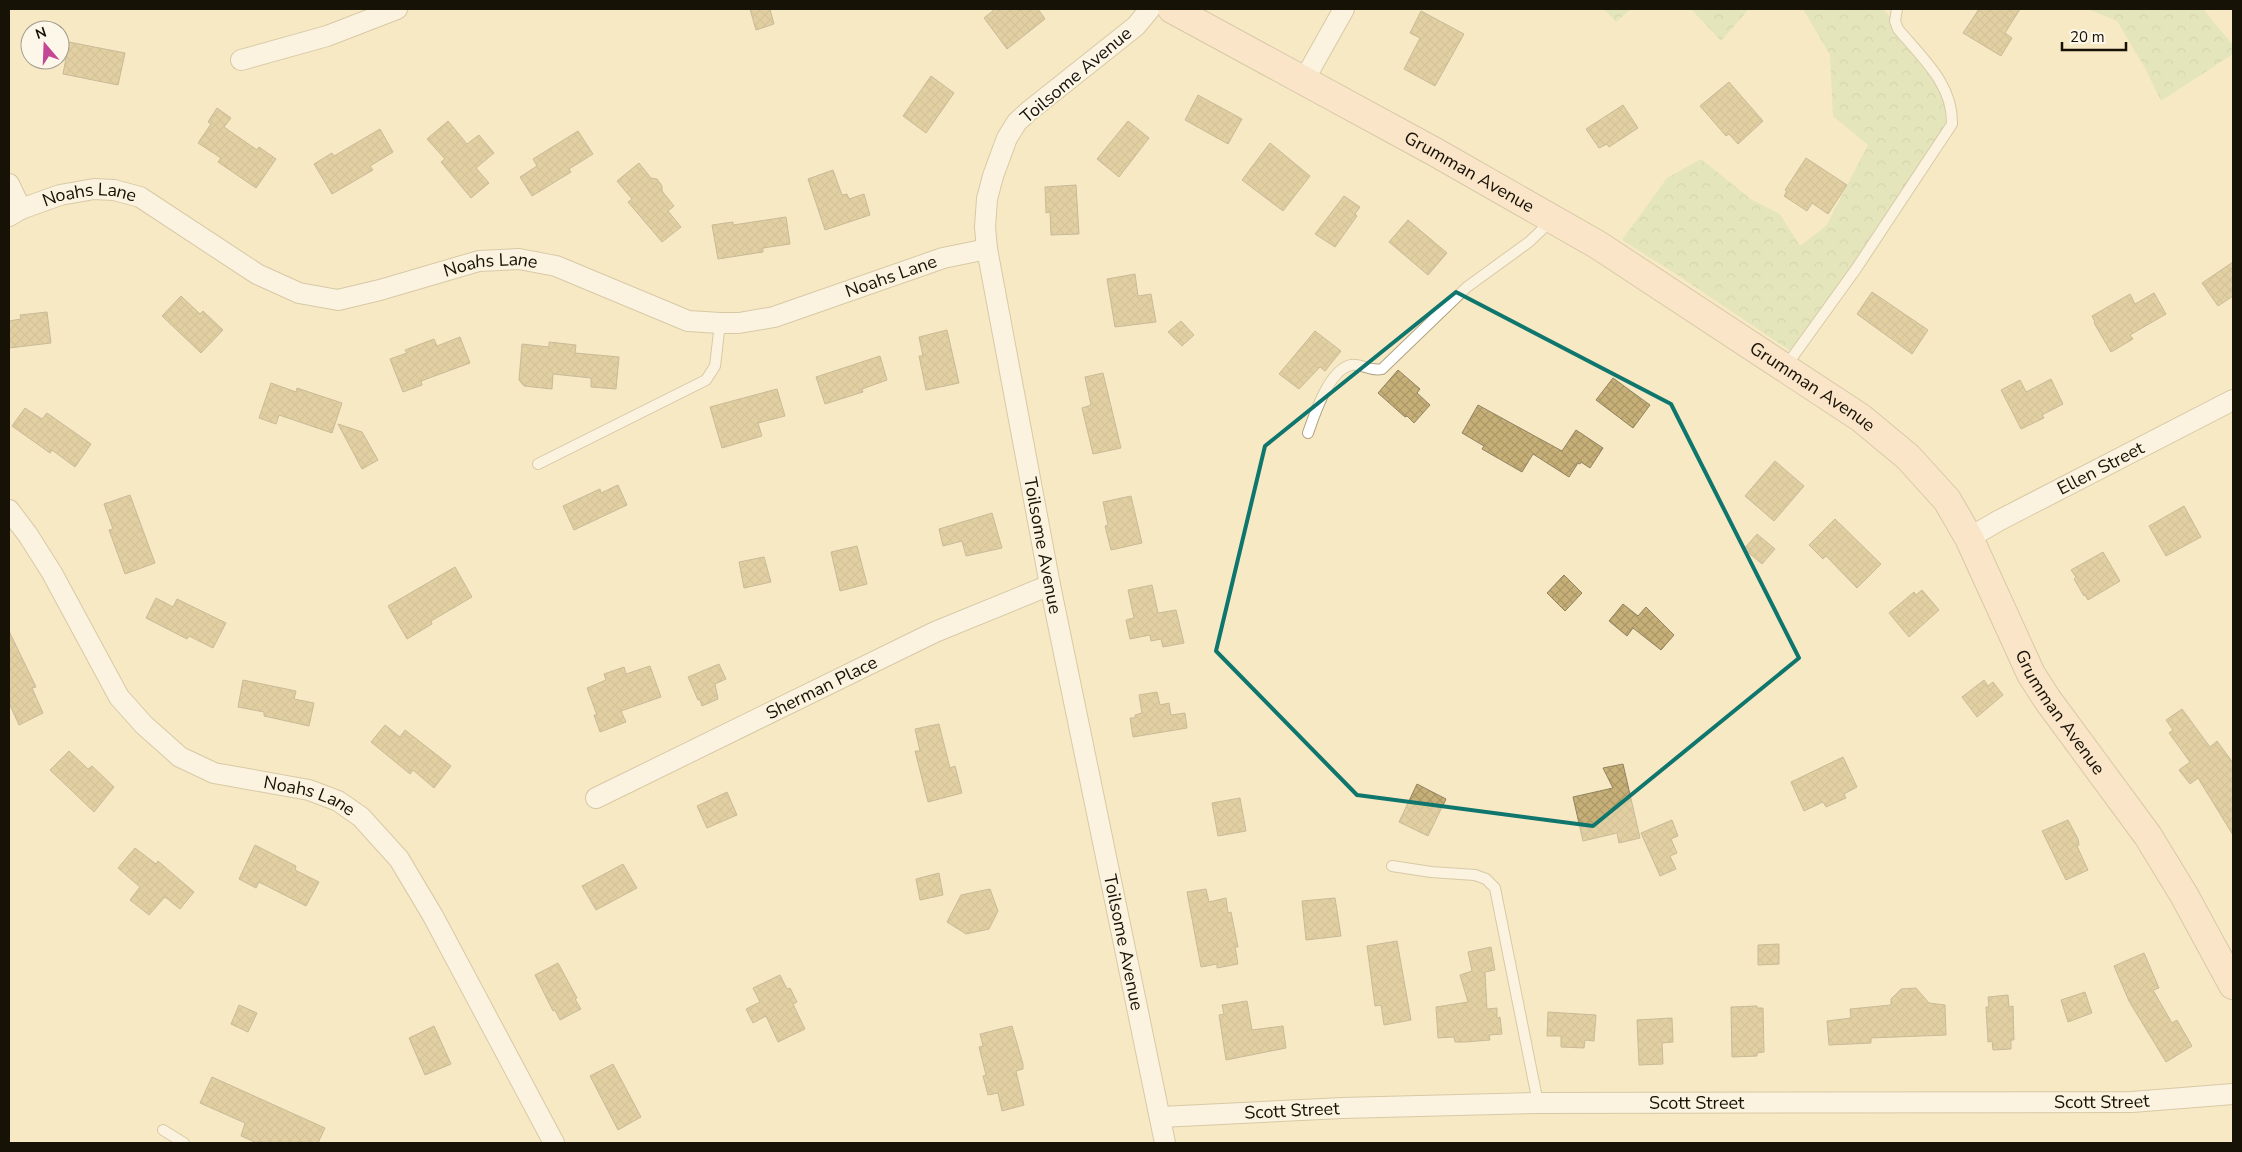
<svg xmlns="http://www.w3.org/2000/svg" width="2242" height="1152" viewBox="0 0 2242 1152" font-family="'Nunito Sans',sans-serif">
<defs>
<pattern id="forest-crowns" width="20" height="18" patternUnits="userSpaceOnUse" patternTransform="scale(1.25)"><rect width="20" height="18" fill="#cce0b0"/><path d="M2 6a3 3 0 1 1 6 0M12 15a3 3 0 1 1 6 0" fill="none" stroke="#aebf96"/></pattern>
<pattern id="building-cross-hatch" width="8" height="8" patternUnits="userSpaceOnUse" patternTransform="scale(1.25)"><rect width="8" height="8" fill="#c7b078"/><path d="M0 0l8 8M0 8l8-8" fill="none" stroke="#aa9666"/></pattern>
</defs>
<rect width="100%" height="100%" fill="#f8e9c5"/>
<g fill="url(#forest-crowns)">
<path d="M 1604,9 L 1631,9 L 1616,22 Z"/>
<path d="M 1691,9 L 1749,9 L 1721,41 Z"/>
<path d="M 1803,9 L 1882,9 L 1895,21 L 1933,71 L 1952,124 L 1795,354 L 1679,276 L 1622,240 L 1667,178 L 1701,159 L 1752,200 L 1780,214 L 1800,246 L 1826,226 L 1868,145 L 1833,116 L 1830,55 Z"/>
<path d="M 2088,9 L 2203,9 L 2233,45 L 2233,54 L 2161,101 L 2145,68 L 2117,21 Z"/>
</g>
<g fill="url(#building-cross-hatch)" stroke="#908362">
<path d="M 750,9 L 770,9 L 774,24 L 756,30 Z"/>
<path d="M 995,9 L 1038,9 L 1045,19 L 1007,49 L 984,18 Z"/>
<path d="M 1979,9 L 2020,9 L 2005,33 L 2012,38 L 2001,56 L 1963,33 Z"/>
<path d="M 1421,11 L 1464,34 L 1435,86 L 1404,69 L 1420,38 L 1410,33 Z"/>
<path d="M 69,42 L 125,53 L 118,85 L 63,74 Z"/>
<path d="M 931,76 L 954,93 L 926,133 L 903,116 Z"/>
<path d="M 1729,82 L 1763,121 L 1738,144 L 1729,134 L 1726,136 L 1700,106 Z"/>
<path d="M 1198,95 L 1242,119 L 1228,144 L 1185,120 Z"/>
<path d="M 1623,105 L 1638,128 L 1609,147 L 1607,144 L 1599,148 L 1586,129 Z"/>
<path d="M 217,108 L 231,118 L 224,127 L 257,150 L 259,147 L 276,159 L 256,188 L 218,162 L 221,158 L 198,143 L 211,124 L 208,122 Z"/>
<path d="M 448,121 L 467,144 L 479,135 L 494,153 L 476,168 L 489,183 L 471,198 L 441,162 L 445,159 L 427,139 Z"/>
<path d="M 1128,121 L 1149,138 L 1119,177 L 1097,159 Z"/>
<path d="M 380,129 L 393,152 L 370,166 L 373,170 L 332,194 L 314,164 L 332,153 L 334,156 Z"/>
<path d="M 578,131 L 593,154 L 569,169 L 571,172 L 532,196 L 520,177 L 537,166 L 533,159 Z"/>
<path d="M 1270,143 L 1310,176 L 1283,211 L 1242,180 Z"/>
<path d="M 1806,158 L 1847,185 L 1828,214 L 1812,203 L 1807,211 L 1784,196 L 1787,191 L 1785,190 Z"/>
<path d="M 639,163 L 651,178 L 657,179 L 662,186 L 662,191 L 674,206 L 668,211 L 681,227 L 662,242 L 628,202 L 632,199 L 617,181 Z"/>
<path d="M 833,170 L 842,195 L 847,194 L 849,199 L 864,194 L 870,215 L 825,230 L 808,179 Z"/>
<path d="M 1076,185 L 1079,234 L 1051,235 L 1050,212 L 1046,213 L 1045,187 Z"/>
<path d="M 1344,196 L 1360,207 L 1355,214 L 1357,216 L 1335,247 L 1315,234 Z"/>
<path d="M 786,217 L 790,244 L 763,248 L 763,252 L 718,259 L 712,225 L 733,222 L 733,225 Z"/>
<path d="M 1408,220 L 1447,253 L 1428,275 L 1389,242 Z"/>
<path d="M 2233,262 L 2233,296 L 2218,306 L 2202,283 Z"/>
<path d="M 1135,274 L 1138,296 L 1151,294 L 1156,322 L 1115,327 L 1107,279 Z"/>
<path d="M 1872,292 L 1928,330 L 1912,354 L 1857,314 Z"/>
<path d="M 2154,293 L 2166,314 L 2130,335 L 2133,339 L 2111,352 L 2094,323 L 2095,322 L 2092,316 L 2130,294 L 2135,304 Z"/>
<path d="M 181,296 L 200,314 L 203,311 L 223,330 L 201,353 L 162,316 Z"/>
<path d="M 47,312 L 51,343 L 9,348 L 9,321 L 21,319 L 20,315 Z"/>
<path d="M 1181,321 L 1194,335 L 1182,346 L 1168,332 Z"/>
<path d="M 947,330 L 959,383 L 926,390 L 919,356 L 923,356 L 919,337 Z"/>
<path d="M 1315,331 L 1341,351 L 1325,371 L 1320,367 L 1299,389 L 1279,374 Z"/>
<path d="M 460,337 L 470,363 L 421,381 L 422,385 L 403,392 L 390,359 L 407,353 L 405,350 L 434,339 L 437,346 Z"/>
<path d="M 549,342 L 576,345 L 575,353 L 619,357 L 616,389 L 591,387 L 591,378 L 553,374 L 552,389 L 524,386 L 519,380 L 522,344 L 549,347 Z"/>
<path d="M 880,356 L 887,380 L 862,389 L 863,392 L 825,404 L 816,377 Z"/>
<path d="M 1398,370 L 1420,389 L 1417,393 L 1430,405 L 1414,423 L 1407,416 L 1405,417 L 1378,393 Z"/>
<path d="M 1103,373 L 1121,448 L 1093,454 L 1082,408 L 1091,405 L 1085,377 Z"/>
<path d="M 1613,378 L 1650,405 L 1633,428 L 1596,400 Z"/>
<path d="M 2051,379 L 2063,404 L 2042,415 L 2044,418 L 2021,429 L 2001,390 L 2020,380 L 2026,392 Z"/>
<path d="M 271,383 L 296,392 L 297,388 L 342,403 L 332,433 L 279,415 L 276,424 L 259,418 Z"/>
<path d="M 777,389 L 785,416 L 758,423 L 762,436 L 722,448 L 710,407 Z"/>
<path d="M 1478,405 L 1562,451 L 1576,430 L 1603,448 L 1590,468 L 1581,462 L 1580,464 L 1578,463 L 1569,477 L 1533,454 L 1522,472 L 1482,449 L 1484,446 L 1462,433 Z"/>
<path d="M 25,408 L 42,419 L 47,413 L 91,444 L 75,467 L 52,450 L 50,453 L 12,426 Z"/>
<path d="M 338,424 L 362,432 L 378,460 L 362,469 Z"/>
<path d="M 1775,461 L 1804,486 L 1774,521 L 1745,496 Z"/>
<path d="M 618,485 L 627,505 L 574,530 L 563,506 L 600,489 L 601,493 Z"/>
<path d="M 130,495 L 155,563 L 125,574 L 109,530 L 113,529 L 104,504 Z"/>
<path d="M 1131,496 L 1142,543 L 1111,550 L 1105,526 L 1108,525 L 1103,502 Z"/>
<path d="M 2184,506 L 2201,537 L 2166,556 L 2149,526 Z"/>
<path d="M 992,513 L 1002,548 L 966,556 L 962,541 L 943,546 L 939,529 Z"/>
<path d="M 1835,519 L 1881,564 L 1857,588 L 1826,556 L 1823,559 L 1809,545 Z"/>
<path d="M 1757,534 L 1775,549 L 1762,564 L 1744,549 Z"/>
<path d="M 857,546 L 867,584 L 840,591 L 831,552 Z"/>
<path d="M 2103,552 L 2120,581 L 2088,600 L 2085,595 L 2084,596 L 2074,579 L 2076,577 L 2071,570 Z"/>
<path d="M 764,557 L 771,582 L 744,588 L 739,562 Z"/>
<path d="M 455,567 L 472,597 L 431,621 L 432,624 L 407,639 L 388,606 Z"/>
<path d="M 1564,575 L 1582,593 L 1565,611 L 1547,593 Z"/>
<path d="M 1152,585 L 1158,613 L 1176,610 L 1184,643 L 1163,647 L 1161,639 L 1151,641 L 1150,635 L 1130,639 L 1126,620 L 1134,618 L 1128,590 Z"/>
<path d="M 1922,590 L 1939,610 L 1909,637 L 1889,613 L 1914,592 L 1916,595 Z"/>
<path d="M 156,598 L 173,607 L 177,599 L 226,623 L 213,648 L 189,636 L 187,639 L 146,618 Z"/>
<path d="M 1623,604 L 1638,616 L 1646,607 L 1674,635 L 1661,650 L 1633,628 L 1627,636 L 1609,621 Z"/>
<path d="M 9,631 L 36,687 L 32,688 L 43,713 L 19,725 L 9,703 Z"/>
<path d="M 719,664 L 726,679 L 715,684 L 718,699 L 702,706 L 700,700 L 698,700 L 688,677 Z"/>
<path d="M 650,666 L 661,697 L 621,711 L 626,722 L 600,732 L 594,715 L 597,715 L 587,688 L 606,680 L 604,674 L 624,667 L 626,674 Z"/>
<path d="M 243,680 L 296,691 L 294,699 L 314,703 L 309,726 L 264,716 L 264,712 L 238,707 Z"/>
<path d="M 1984,680 L 1988,686 L 1993,682 L 2003,695 L 1977,717 L 1962,697 Z"/>
<path d="M 1157,692 L 1160,705 L 1169,703 L 1171,715 L 1185,713 L 1187,728 L 1133,737 L 1130,718 L 1135,718 L 1135,715 L 1142,713 L 1139,695 Z"/>
<path d="M 2182,709 L 2210,747 L 2217,741 L 2233,763 L 2233,835 L 2198,778 L 2190,784 L 2179,770 L 2190,762 L 2169,733 L 2173,730 L 2166,720 Z"/>
<path d="M 939,724 L 950,768 L 955,766 L 962,793 L 928,802 L 915,751 L 920,751 L 915,729 Z"/>
<path d="M 385,725 L 400,737 L 405,730 L 451,766 L 434,788 L 413,770 L 410,774 L 371,742 Z"/>
<path d="M 69,751 L 88,769 L 92,766 L 114,787 L 94,812 L 50,770 Z"/>
<path d="M 1843,757 L 1857,787 L 1844,794 L 1846,798 L 1826,807 L 1823,802 L 1804,811 L 1791,782 Z"/>
<path d="M 1623,764 L 1640,838 L 1619,843 L 1617,833 L 1583,841 L 1573,797 L 1613,788 L 1603,768 Z"/>
<path d="M 1417,784 L 1446,799 L 1428,836 L 1399,822 Z"/>
<path d="M 727,792 L 737,815 L 707,828 L 697,806 Z"/>
<path d="M 1240,798 L 1246,831 L 1218,836 L 1212,803 Z"/>
<path d="M 1672,820 L 1678,836 L 1671,839 L 1677,853 L 1670,856 L 1676,869 L 1660,876 L 1641,833 Z"/>
<path d="M 2068,820 L 2078,839 L 2079,845 L 2077,846 L 2088,870 L 2066,880 L 2042,831 Z"/>
<path d="M 255,845 L 296,866 L 295,870 L 319,882 L 306,906 L 259,882 L 256,888 L 239,879 Z"/>
<path d="M 135,848 L 156,864 L 158,861 L 194,892 L 180,909 L 165,897 L 149,915 L 130,900 L 140,887 L 118,868 Z"/>
<path d="M 623,864 L 637,888 L 596,910 L 582,886 Z"/>
<path d="M 939,873 L 943,895 L 920,900 L 916,879 Z"/>
<path d="M 990,889 L 998,911 L 989,929 L 966,934 L 947,922 L 961,895 Z"/>
<path d="M 1206,889 L 1209,902 L 1226,898 L 1228,913 L 1231,912 L 1238,947 L 1235,947 L 1238,964 L 1217,968 L 1217,964 L 1201,967 L 1187,892 Z"/>
<path d="M 1335,898 L 1341,936 L 1306,940 L 1302,901 Z"/>
<path d="M 1397,941 L 1411,1020 L 1384,1025 L 1381,1005 L 1375,1006 L 1367,946 Z"/>
<path d="M 1779,944 L 1779,964 L 1758,965 L 1758,945 Z"/>
<path d="M 1491,947 L 1495,970 L 1485,972 L 1487,1009 L 1497,1008 L 1497,1018 L 1500,1017 L 1502,1034 L 1489,1035 L 1490,1040 L 1465,1042 L 1455,1042 L 1454,1037 L 1438,1038 L 1436,1007 L 1468,1002 L 1460,975 L 1472,971 L 1468,952 Z"/>
<path d="M 2144,953 L 2159,988 L 2153,990 L 2172,1023 L 2177,1020 L 2192,1046 L 2166,1062 L 2129,1001 L 2114,966 Z"/>
<path d="M 558,963 L 577,998 L 575,999 L 581,1009 L 560,1020 L 555,1010 L 553,1011 L 535,975 Z"/>
<path d="M 780,975 L 787,989 L 790,988 L 797,1002 L 793,1004 L 805,1029 L 778,1042 L 766,1016 L 753,1023 L 746,1009 L 760,1002 L 753,988 Z"/>
<path d="M 1916,988 L 1929,1003 L 1945,1005 L 1946,1035 L 1871,1038 L 1871,1043 L 1829,1045 L 1827,1021 L 1851,1018 L 1850,1009 L 1891,1005 L 1891,999 L 1901,989 Z"/>
<path d="M 2085,992 L 2092,1013 L 2068,1022 L 2061,1000 Z"/>
<path d="M 2008,995 L 2009,1007 L 2013,1006 L 2014,1040 L 2011,1040 L 2011,1049 L 1993,1050 L 1992,1041 L 1988,1042 L 1986,1007 L 1989,1007 L 1988,997 Z"/>
<path d="M 1247,1001 L 1252,1030 L 1283,1026 L 1286,1048 L 1226,1060 L 1219,1015 L 1224,1014 L 1222,1005 Z"/>
<path d="M 239,1005 L 257,1013 L 248,1032 L 231,1024 Z"/>
<path d="M 1757,1006 L 1757,1008 L 1763,1008 L 1764,1052 L 1757,1053 L 1757,1056 L 1732,1057 L 1731,1007 Z"/>
<path d="M 1548,1012 L 1596,1015 L 1594,1041 L 1585,1040 L 1584,1048 L 1561,1047 L 1561,1036 L 1547,1036 Z"/>
<path d="M 1672,1018 L 1673,1042 L 1662,1043 L 1663,1064 L 1639,1065 L 1637,1020 Z"/>
<path d="M 434,1026 L 451,1064 L 425,1075 L 409,1038 Z"/>
<path d="M 1012,1026 L 1023,1064 L 1023,1069 L 1016,1071 L 1024,1105 L 1002,1111 L 998,1093 L 988,1095 L 983,1076 L 986,1075 L 979,1047 L 983,1046 L 980,1034 Z"/>
<path d="M 613,1064 L 641,1117 L 618,1130 L 590,1076 Z"/>
<path d="M 212,1077 L 325,1128 L 318,1143 L 257,1143 L 241,1136 L 245,1123 L 200,1103 Z"/>
</g>
<g fill="none" stroke-linecap="round" stroke-linejoin="round">
<defs>
<g id="lane">
<path d="M 1786,366 L 1856,269 L 1952,124 C 1953,84 1922,58 1898,29 L 1895,21 L 1897,9"/>
<path d="M 1308,433 C 1315,413 1329,370 1351,365 C 1362,363 1370,372 1382,369 L 1467,287 L 1529,242 L 1551,221"/>
<path d="M 538,464 L 706,380 L 715,366 L 720,323"/>
<path d="M 1392,866 L 1431,872 L 1475,875 L 1486,879 L 1495,888 L 1538,1103"/>
<path d="M 163,1130 L 184,1143"/>
</g>
<g id="street">
<path id="s1" d="M 1150,9 L 1136,26 L 1029,111 L 1017,122 L 1007,138 L 993,176 L 987,199 L 985,227 L 987,249 L 1050,585 L 1165,1143"/>
<path d="M 241,60 L 327,36 L 397,9"/>
<path d="M 1304,80 L 1344,9"/>
<path d="M 9,184 L 21,209"/>
<path id="s2" d="M 9,216 L 21,209 L 60,195 L 94,189 L 114,190 L 140,197 L 257,274 L 299,293 L 338,300 L 380,290 L 479,261 L 519,259 L 556,266 L 688,321 L 720,323 L 739,323 L 774,317 L 943,258 L 987,249"/>
<path id="s3" d="M 9,510 L 28,535 L 52,573 L 119,697 L 144,725 L 180,757 L 214,773 L 309,790 L 338,801 L 361,817 L 399,859 L 433,916 L 554,1143"/>
<path id="s4" d="M 1969,538 L 1998,521 L 2233,400"/>
<path id="s5" d="M 596,798 L 935,632 L 1050,585"/>
<path id="s6" d="M 1161,1117 L 1342,1108 L 1538,1103 L 2132,1102 L 2233,1094"/>
</g>
<g id="secondary">
<path id="s7" d="M 1172,9 L 1435,152 L 1598,245 L 1861,418 L 1908,457 L 1947,500 L 1969,538 L 2031,674 L 2047,699 L 2148,836 L 2184,895 L 2233,985"/>
</g>
</defs>
<use href="#lane" stroke="#b1a382" stroke-width="12"/>
<use href="#street" stroke="#b1a382" stroke-width="22"/>
<use href="#secondary" stroke="#b1a382" stroke-width="30"/>
<use href="#lane" stroke="#fff" stroke-width="10"/>
<use href="#street" stroke="#fff" stroke-width="20"/>
<use href="#secondary" stroke="#fde0ce" stroke-width="28"/>
</g>
<path d="M0 0H2242V1152H0ZM 1456,292 L 1671,404 L 1799,658 L 1593,826 L 1357,795 L 1216,651 L 1265,446 Z" fill="#f8e9c5" fill-opacity=".55" fill-rule="evenodd"/>
<path fill="none" stroke="#0f766e" stroke-width="4" stroke-linejoin="round" d="M 1456,292 L 1671,404 L 1799,658 L 1593,826 L 1357,795 L 1216,651 L 1265,446 Z"/>
<g text-anchor="middle" stroke-width="4" stroke-linejoin="round" paint-order="stroke">
<g font-size="18" fill="#171206" stroke="#fdf7e9">
<text transform="translate(1076 75) rotate(-40)" y="6">Toilsome Avenue</text>
<text dy="6" stroke="none"><textPath href="#s7" startOffset="339">Grumman Avenue</textPath></text>
<text dy="6" stroke="none"><textPath href="#s2" startOffset="85">Noahs Lane</textPath></text>
<text dy="6" stroke="none"><textPath href="#s2" startOffset="520">Noahs Lane</textPath></text>
<text dy="6" stroke="none"><textPath href="#s2" startOffset="940">Noahs Lane</textPath></text>
<text dy="6" stroke="none"><textPath href="#s7" startOffset="744">Grumman Avenue</textPath></text>
<text dy="6" stroke="none"><textPath href="#s4" startOffset="149">Ellen Street</textPath></text>
<text dy="6" stroke="none"><textPath href="#s1" startOffset="610">Toilsome Avenue</textPath></text>
<text dy="6" stroke="none"><textPath href="#s5" startOffset="251">Sherman Place</textPath></text>
<text dy="6" stroke="none"><textPath href="#s7" startOffset="1162">Grumman Avenue</textPath></text>
<text dy="6" stroke="none"><textPath href="#s3" startOffset="439">Noahs Lane</textPath></text>
<text dy="6" stroke="none"><textPath href="#s1" startOffset="1015">Toilsome Avenue</textPath></text>
<text dy="6" stroke="none"><textPath href="#s6" startOffset="941">Scott Street</textPath></text>
<text dy="6" stroke="none"><textPath href="#s6" startOffset="536">Scott Street</textPath></text>
<text dy="6" stroke="none"><textPath href="#s6" startOffset="131">Scott Street</textPath></text>
</g>
</g>
<rect width="2242" height="1152" fill="none" stroke="#171206" stroke-width="20"/>
<g transform="translate(45 45) rotate(341)"><circle r="24" fill="#fdf7e9" stroke="#a19b8e"/>
<path d="M0-4L9 19L0 12L-9 19Z" fill="#c44796"/>
<text y="-8" font-size="14" font-weight="bold" text-anchor="middle" fill="#171206">N</text>
</g>
<path d="M2062 42v8h64v-8" fill="none" stroke="#171206" stroke-width="2.5"/>
<text x="2070" y="42" font-size="15" fill="#171206" stroke="#fdf7e9" stroke-width="4" paint-order="stroke">20 m</text>
</svg>
